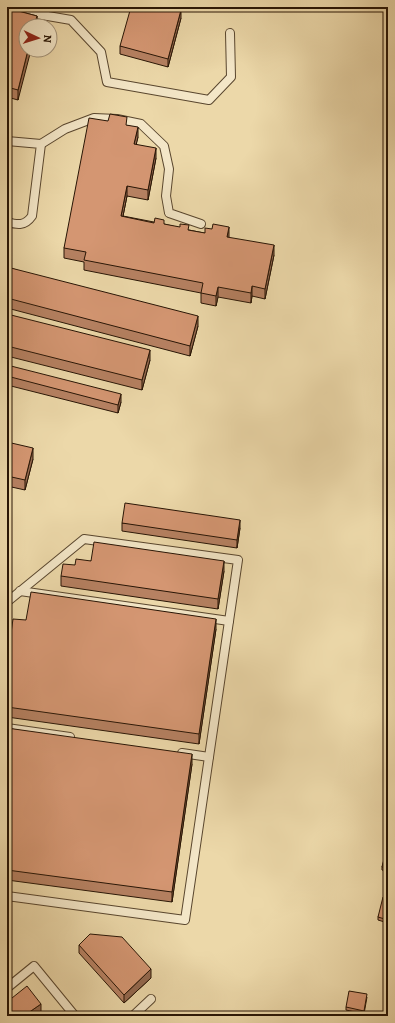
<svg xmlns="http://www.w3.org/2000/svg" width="395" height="1023" viewBox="0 0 395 1023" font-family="Alegreya,serif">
<rect width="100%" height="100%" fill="#ecd8a9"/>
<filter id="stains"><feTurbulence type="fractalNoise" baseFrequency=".005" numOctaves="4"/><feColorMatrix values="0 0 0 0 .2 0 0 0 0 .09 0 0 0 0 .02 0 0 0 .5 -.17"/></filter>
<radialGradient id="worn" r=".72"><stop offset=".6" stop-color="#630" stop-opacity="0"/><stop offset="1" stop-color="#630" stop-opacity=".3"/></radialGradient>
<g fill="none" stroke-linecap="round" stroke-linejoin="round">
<defs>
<g id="service">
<path d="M 7,9 L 71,20 L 101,52 L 107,82 L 209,100 L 231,77 L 230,33"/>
<path d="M 7,141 L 41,144 L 32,216 C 25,226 18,225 7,222"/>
<path d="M 41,144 L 65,129 L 94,118 L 117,119 L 141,124 L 164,146 L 169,169 L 166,196 L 169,213 L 201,224"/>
<path d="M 20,591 L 229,621"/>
<path d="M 7,602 L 84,539 L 238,560 L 185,920 L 7,896"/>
<path d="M 7,728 L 70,737"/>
<path d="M 182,753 L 209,757"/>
<path d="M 7,988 L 34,966 L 75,1016"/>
<path d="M 133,1016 L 151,999"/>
</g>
</defs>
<use href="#service" stroke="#59462e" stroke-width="10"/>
<use href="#service" stroke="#f3e6c7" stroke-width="8"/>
</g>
<g fill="#b68162" stroke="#281505">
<path d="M 7,8 L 37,16 L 37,26 L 26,26 L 18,100 L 7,97 Z"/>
<path d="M 181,18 L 168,67 L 120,54 L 120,46 Z"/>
<path d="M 127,125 L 138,137 L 136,144 L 156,158 L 148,200 L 127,196 L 123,216 L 164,224 L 189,230 L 229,238 L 274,255 L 265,299 L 252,296 L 251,303 L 218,297 L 216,306 L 201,303 L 201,293 L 84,270 L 84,262 L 64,258 L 64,248 Z"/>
<path d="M 7,267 L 198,326 L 190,356 L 7,308 Z"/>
<path d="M 7,314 L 150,360 L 142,390 L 7,356 Z"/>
<path d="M 7,365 L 121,402 L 118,413 L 7,385 Z"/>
<path d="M 7,442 L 33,459 L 25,490 L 7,486 Z"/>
<path d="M 122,523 L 240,528 L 237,548 L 122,531 Z"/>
<path d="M 91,561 L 224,571 L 218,609 L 61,586 L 61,576 L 75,565 Z"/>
<path d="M 216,629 L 199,744 L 7,717 L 7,662 Z"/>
<path d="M 7,728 L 192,764 L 172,902 L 7,880 Z"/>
<path d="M 388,847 L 388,872 L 382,870 L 382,867 Z"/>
<path d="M 388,898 L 388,923 L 378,920 L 378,917 Z"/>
<path d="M 79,945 L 151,978 L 124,1003 L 79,953 Z"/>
<path d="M 388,951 L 388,967 L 384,966 L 384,963 Z"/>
<path d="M 367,997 L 364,1014 L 346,1010 L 346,1007 Z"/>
</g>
<g fill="#946950" stroke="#281505">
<path d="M 181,10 L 181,18 L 168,67 L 168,59 Z"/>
<path d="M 37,16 L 37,26 L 34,26 Z"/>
<path d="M 28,50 L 31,50 L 18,100 L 18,90 Z"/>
<path d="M 138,127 L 138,137 L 134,154 L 134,144 Z"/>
<path d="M 156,148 L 156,158 L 148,200 L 148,190 Z"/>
<path d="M 127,186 L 127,196 L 121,226 L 121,216 Z"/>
<path d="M 229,227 L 229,237 L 227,247 L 227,237 Z"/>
<path d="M 274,245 L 274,255 L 265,299 L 265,289 Z"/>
<path d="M 252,286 L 252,296 L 251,303 L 251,293 Z"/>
<path d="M 218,287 L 218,297 L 216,306 L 216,296 Z"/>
<path d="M 198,316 L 198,326 L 190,356 L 190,346 Z"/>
<path d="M 150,350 L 150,360 L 142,390 L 142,380 Z"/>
<path d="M 121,394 L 121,402 L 118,413 L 118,405 Z"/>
<path d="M 33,448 L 33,459 L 25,490 L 25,480 Z"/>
<path d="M 240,520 L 240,528 L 237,548 L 237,540 Z"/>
<path d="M 224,561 L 224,571 L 218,609 L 218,599 Z"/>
<path d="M 216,619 L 216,629 L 199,744 L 199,734 Z"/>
<path d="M 192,754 L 192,764 L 172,902 L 172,892 Z"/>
<path d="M 151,969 L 151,978 L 124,1003 L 124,995 Z"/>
<path d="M 41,1004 L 41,1012 L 36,1016 L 28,1016 L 28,1013 Z"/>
</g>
<g fill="#d49672" stroke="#281505">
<path d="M 131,7 L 172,7 L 181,10 L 168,59 L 120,46 Z"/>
<path d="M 7,8 L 37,16 L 34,26 L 26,26 L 26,50 L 28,50 L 18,90 L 7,87 Z"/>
<path d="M 110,114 L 127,117 L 126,125 L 138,127 L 134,144 L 156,148 L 148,190 L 127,186 L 121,216 L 154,223 L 155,218 L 164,220 L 164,224 L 180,227 L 180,224 L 189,225 L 188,230 L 205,233 L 205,228 L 212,229 L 213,224 L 229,227 L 227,237 L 274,245 L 265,289 L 252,286 L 251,293 L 218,287 L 216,296 L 201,293 L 203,283 L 84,260 L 86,252 L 64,248 L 89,118 L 108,121 Z"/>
<path d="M 7,267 L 198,316 L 190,346 L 7,298 Z"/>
<path d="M 7,314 L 150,350 L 142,380 L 7,346 Z"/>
<path d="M 7,365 L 121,394 L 118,405 L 7,376 Z"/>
<path d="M 7,442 L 33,448 L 25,480 L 7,476 Z"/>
<path d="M 125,503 L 240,520 L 237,540 L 122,523 Z"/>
<path d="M 94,542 L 224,561 L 218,599 L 61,576 L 63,564 L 75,565 L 76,559 L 91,561 Z"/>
<path d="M 31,592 L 216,619 L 199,734 L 7,707 L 7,662 L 13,619 L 26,620 Z"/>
<path d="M 7,728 L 192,754 L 172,892 L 7,870 Z"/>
<path d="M 387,847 L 388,847 L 388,869 L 382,867 Z"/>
<path d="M 383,897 L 388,898 L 388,920 L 378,917 Z"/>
<path d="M 90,934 L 122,937 L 151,969 L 124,995 L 79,945 Z"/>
<path d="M 386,951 L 388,951 L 388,964 L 384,963 Z"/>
<path d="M 27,986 L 41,1004 L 28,1013 L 30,1016 L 7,1016 L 7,1002 Z"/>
<path d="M 349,991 L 367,994 L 364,1011 L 346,1007 Z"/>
<path d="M 385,1008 L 388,1009 L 388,1016 L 383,1016 Z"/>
</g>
<rect width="395" height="1023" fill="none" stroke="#ecd8a9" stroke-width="24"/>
<rect x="8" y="8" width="379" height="1007" fill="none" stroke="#281505" stroke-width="2"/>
<rect x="12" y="12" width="371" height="999" fill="none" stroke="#281505"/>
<g transform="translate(38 38) rotate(94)"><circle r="19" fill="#f3e6c7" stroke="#a29279"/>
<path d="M0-3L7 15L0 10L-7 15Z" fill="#8f2418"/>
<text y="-6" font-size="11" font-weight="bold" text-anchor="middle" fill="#281505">N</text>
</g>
<rect width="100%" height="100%" filter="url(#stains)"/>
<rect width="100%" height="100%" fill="url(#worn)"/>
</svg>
